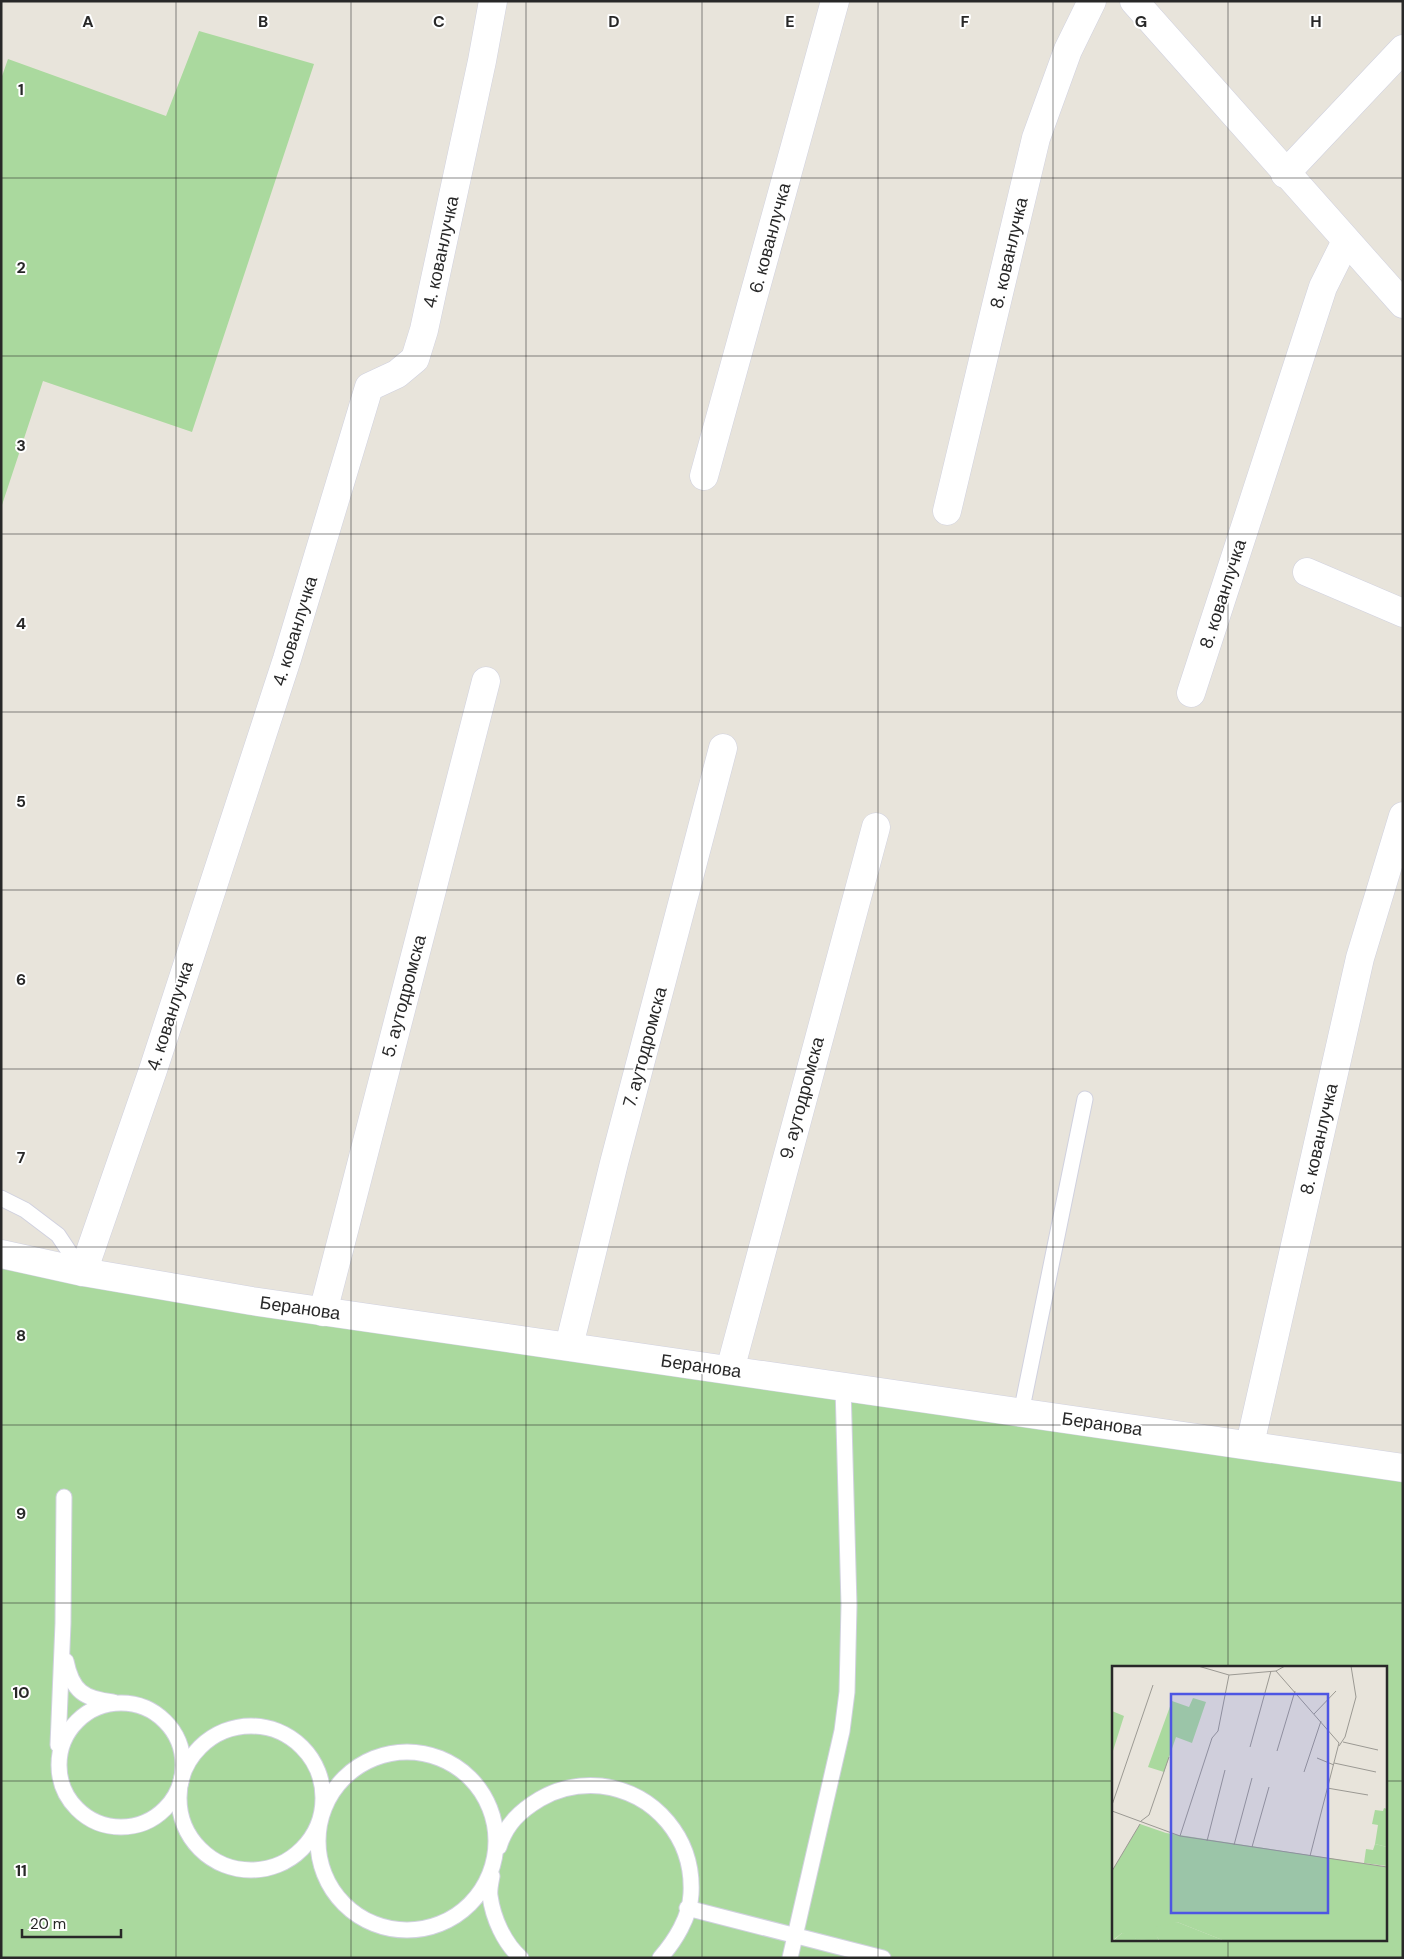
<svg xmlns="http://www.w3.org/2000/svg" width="1404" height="1959" viewBox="0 0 1404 1959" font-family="'DM Sans',sans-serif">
<rect width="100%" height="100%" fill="#e8e4db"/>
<g fill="#aad99e" fill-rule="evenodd">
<path d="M 199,31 L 314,64 L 192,432 L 43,381 L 1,508 L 1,79 L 8,59 L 166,116 Z"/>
<path d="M 1,1254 L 1403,1468 L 1403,1958 L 1,1958 ZM 1113,1668 L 1385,1668 L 1385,1940 L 1113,1940 Z"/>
</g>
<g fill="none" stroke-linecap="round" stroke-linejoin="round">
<defs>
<g id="lane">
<path d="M 1,1198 L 25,1210 L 58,1235 L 82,1271"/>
<path d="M 1021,1413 L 1085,1099"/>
<path d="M 66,1661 C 72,1691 84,1699 113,1702"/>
<circle cx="121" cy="1765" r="62"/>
<circle cx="251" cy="1798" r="72"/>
<path d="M 58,1745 L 63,1623 L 64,1497"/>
<circle cx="407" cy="1841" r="89"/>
<path d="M 499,1847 C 506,1824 520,1811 540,1799 C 559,1788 579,1784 601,1786 C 656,1793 694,1839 691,1894 C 690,1917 675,1941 660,1958"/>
<path d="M 492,1876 C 491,1882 489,1890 490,1896 C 493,1918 504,1943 521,1958"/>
<path d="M 687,1908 L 883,1958"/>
<path d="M 790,1958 L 842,1731 L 847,1692 L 849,1605 L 843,1386"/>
</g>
<g id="street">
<path d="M 1134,1 L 1403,304"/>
<path d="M 1285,174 L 1403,49"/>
<path d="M 704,476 L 835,1"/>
<path d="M 947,511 L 1036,138 L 1068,50 L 1092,1"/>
<path d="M 1307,572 L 1403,613"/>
<path d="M 1191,693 L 1323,287 L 1346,241"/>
<path d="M 83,1272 L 153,1070 L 287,659 L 369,387 L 397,374 L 415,359 L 424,330 L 482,61 L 493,1"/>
<path d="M 323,1312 L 486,681"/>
<path d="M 569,1346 L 614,1163 L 723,748"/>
<path d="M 730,1370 L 876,827"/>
<path d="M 1250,1444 L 1360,958 L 1403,816"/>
</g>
<path id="secondary" d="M 1,1254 L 83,1272 L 252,1301 L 1403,1468"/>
</defs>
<use href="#lane" stroke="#d0d1df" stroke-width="17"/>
<use href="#street" stroke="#d0d1df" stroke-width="29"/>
<use href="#secondary" stroke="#d0d1df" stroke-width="29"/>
<use href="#lane" stroke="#fff" stroke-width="15"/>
<use href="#street" stroke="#fff" stroke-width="28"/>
<use href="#secondary" stroke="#fff" stroke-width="28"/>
</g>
<path fill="none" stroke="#282828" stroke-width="1" stroke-opacity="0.55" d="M 176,1 L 176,1958M 351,1 L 351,1958M 526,1 L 526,1958M 702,1 L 702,1958M 878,1 L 878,1958M 1053,1 L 1053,1958M 1228,1 L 1228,1668M 1,178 L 1403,178M 1,356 L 1403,356M 1,534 L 1403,534M 1,712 L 1403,712M 1,890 L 1403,890M 1,1069 L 1403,1069M 1,1247 L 1403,1247M 1,1425 L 1403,1425M 1,1603 L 1403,1603M 1,1781 L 1113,1781M 1385,1781 L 1403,1781M 1228,1940 L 1228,1958"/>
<g text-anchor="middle" stroke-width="4" stroke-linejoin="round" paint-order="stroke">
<g font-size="18" fill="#282828" stroke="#fff">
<text transform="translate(770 238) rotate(-75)" y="6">6. кованлучка</text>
<text transform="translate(441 252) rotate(-78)" y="6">4. кованлучка</text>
<text transform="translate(1009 253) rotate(-77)" y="6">8. кованлучка</text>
<text transform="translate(1223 594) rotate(-72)" y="6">8. кованлучка</text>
<text transform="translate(295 631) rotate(-73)" y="6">4. кованлучка</text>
<text transform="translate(404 996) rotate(-75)" y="6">5. аутодромска</text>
<text transform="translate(170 1016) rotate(-72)" y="6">4. кованлучка</text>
<text transform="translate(645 1047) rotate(-75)" y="6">7. аутодромска</text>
<text transform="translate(802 1098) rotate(-75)" y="6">9. аутодромска</text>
<text transform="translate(1319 1139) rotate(-77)" y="6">8. кованлучка</text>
<text transform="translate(300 1308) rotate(8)" y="6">Беранова</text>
<text transform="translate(701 1366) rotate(8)" y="6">Беранова</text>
<text transform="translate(1102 1424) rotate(8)" y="6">Беранова</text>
</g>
</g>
<g transform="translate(1112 1666)">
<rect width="275" height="275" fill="#e8e4db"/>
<path d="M 81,32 L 94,36 L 80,77 L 64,71 L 52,106 L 36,101 L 60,35 L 77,41 ZM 0,45 L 12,50 L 0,88 ZM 272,142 L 275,143 L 275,184 L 275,181 L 263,178 L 266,159 L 260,158 L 263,144 L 271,145 ZM 28,158 L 54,167 L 275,201 L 275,275 L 113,275 L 65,256 L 44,268 L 47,275 L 24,273 L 10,267 L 0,275 L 0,205 Z" fill="#aad99e"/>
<path d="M 263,178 L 275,181 L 275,200 L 252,197 L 254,183 L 261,184 ZM 65,256 L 113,275 L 1,275 L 10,267 L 20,268 L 24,273 L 47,274 L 41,265 L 44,261 Z" fill="#aad99e"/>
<path fill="none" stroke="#9b9993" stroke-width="1" d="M 86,0 L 117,9 L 164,5 L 173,0M 164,5 L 227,77 L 198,190M 202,48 L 224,25M 231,76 L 266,84M 227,80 L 233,71 L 244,31 L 239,0M 138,81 L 159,5M 165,85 L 183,25M 205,92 L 222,99M 222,97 L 264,106M 192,106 L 209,55M 215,122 L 256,129M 0,139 L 41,19M 0,145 L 68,170 L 275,201M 29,155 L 37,149 L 57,91M 68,170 L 100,72 L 106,65 L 117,9M 95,175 L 113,104M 122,179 L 140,112M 140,181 L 157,121M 0,205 L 28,158"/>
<path fill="#4d56e3" fill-opacity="0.15" stroke="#4d56e3" stroke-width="2.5" d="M 59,28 L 216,28 L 216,247 L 59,247 Z"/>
<rect width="275" height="275" fill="none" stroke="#282828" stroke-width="2.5"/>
</g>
<g font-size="16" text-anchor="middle" font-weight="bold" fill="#282828" stroke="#fff" stroke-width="4" stroke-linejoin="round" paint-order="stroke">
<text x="88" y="27">A</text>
<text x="263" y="27">B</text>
<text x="439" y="27">C</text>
<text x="614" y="27">D</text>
<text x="790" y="27">E</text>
<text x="965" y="27">F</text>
<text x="1141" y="27">G</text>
<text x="1316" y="27">H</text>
<text x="21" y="95">1</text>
<text x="21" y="273">2</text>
<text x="21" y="451">3</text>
<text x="21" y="629">4</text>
<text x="21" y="807">5</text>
<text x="21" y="985">6</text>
<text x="21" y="1163">7</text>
<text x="21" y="1341">8</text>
<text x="21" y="1519">9</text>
<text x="21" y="1698">10</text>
<text x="21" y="1876">11</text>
</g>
<rect width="1404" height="1959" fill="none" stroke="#282828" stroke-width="5"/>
<path d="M22 1929v8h99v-8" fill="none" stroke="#282828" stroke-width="2.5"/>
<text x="30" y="1929" font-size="15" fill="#282828" stroke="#ffffff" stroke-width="4" paint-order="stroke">20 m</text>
</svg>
